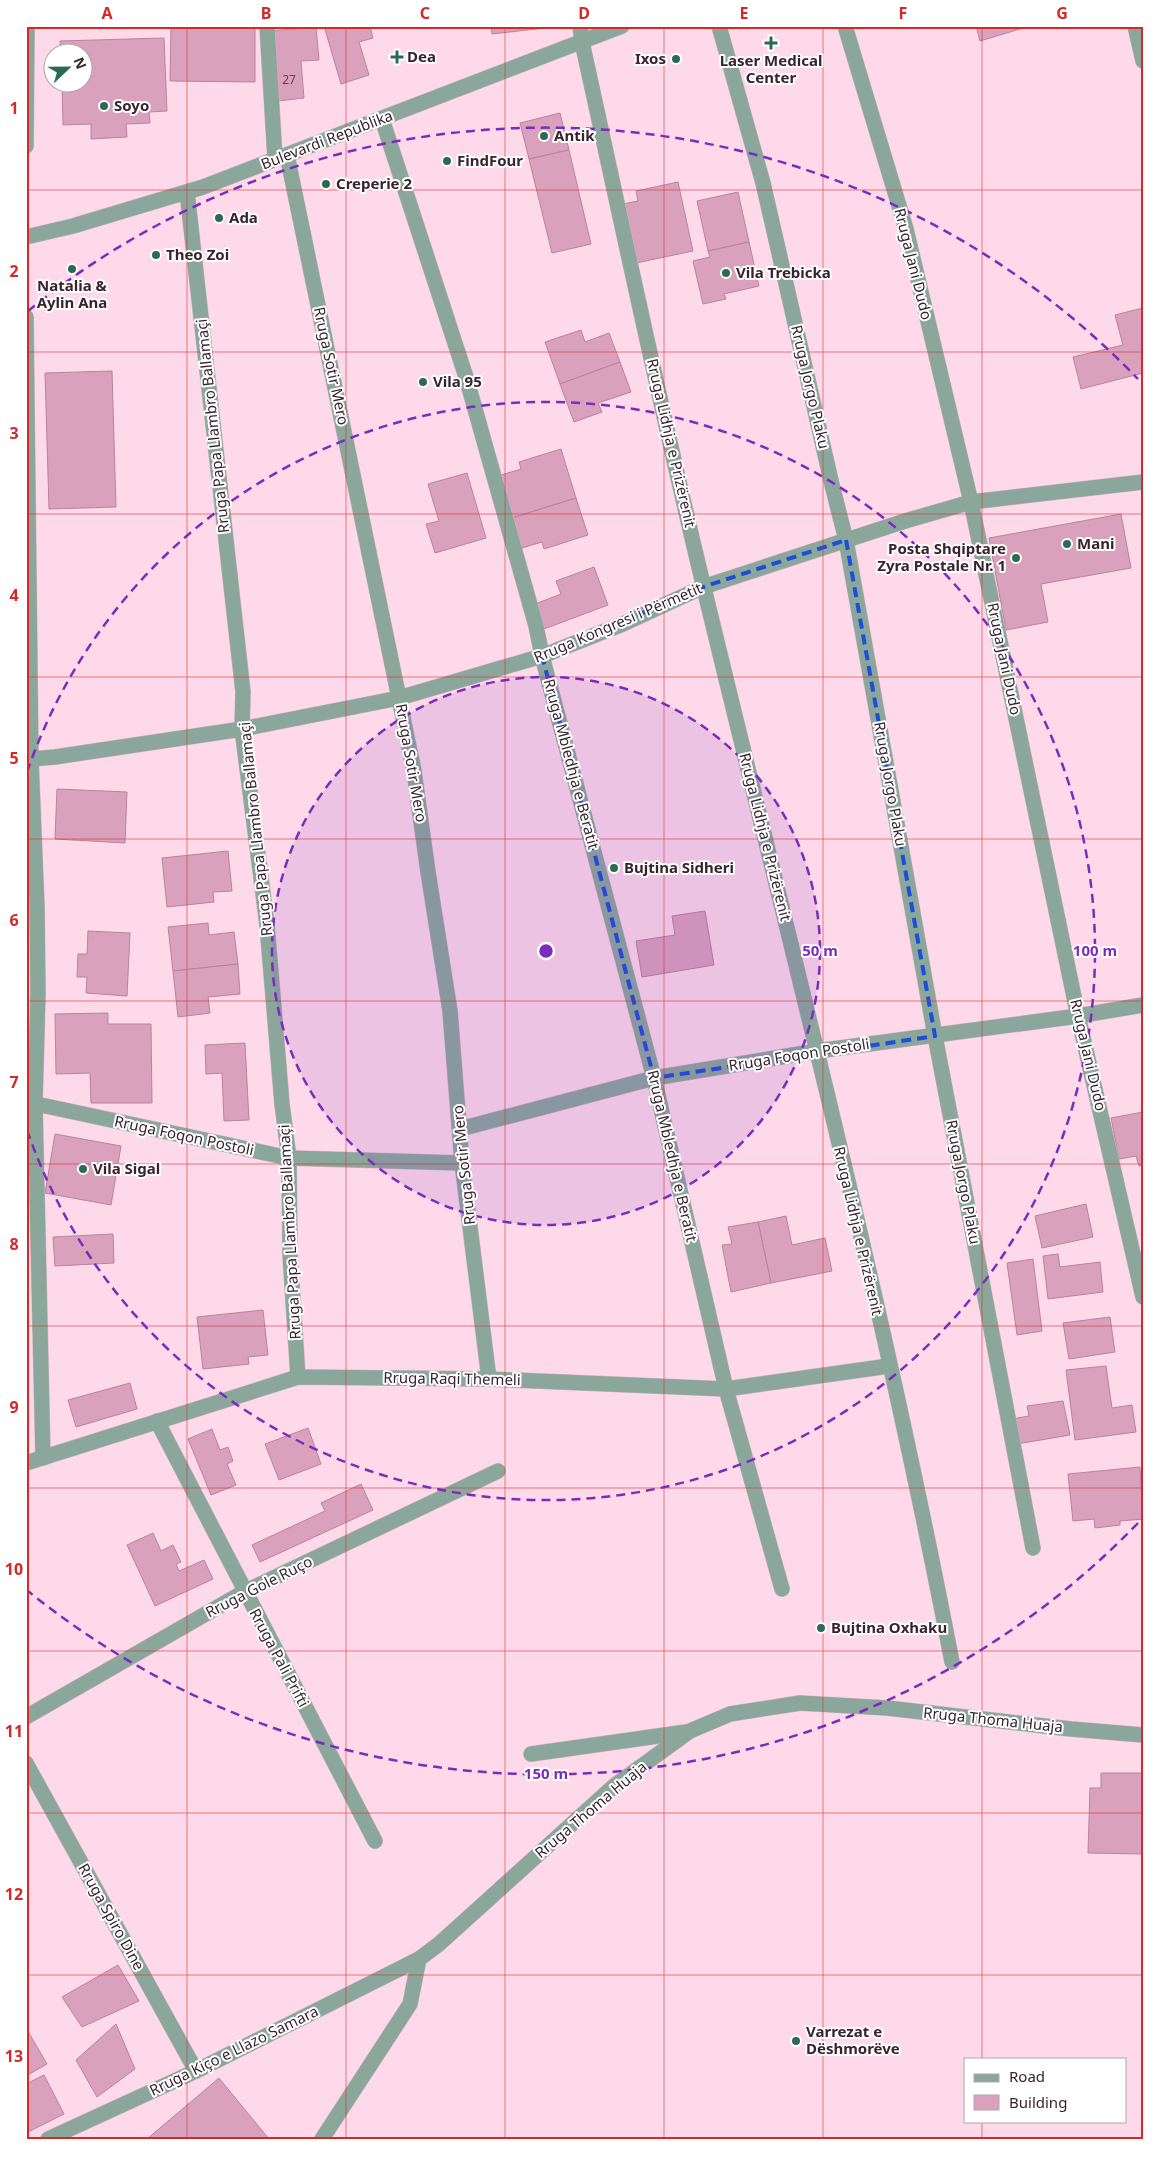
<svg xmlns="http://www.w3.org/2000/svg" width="1169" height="2165" viewBox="0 0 1169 2165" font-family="'Noto Sans',sans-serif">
<rect width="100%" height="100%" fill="#fdd9e9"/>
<g fill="#daa1bc" stroke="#ba829d">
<path d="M 171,26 L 255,26 L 255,82 L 170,81 Z"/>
<path d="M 324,26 L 370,26 L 373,38 L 359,42 L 369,75 L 341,84 Z"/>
<path d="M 491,26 L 554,26 L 554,27 L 492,34 Z"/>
<path d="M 976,26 L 1030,26 L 980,41 Z"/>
<path d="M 316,27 L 319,60 L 301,61 L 304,98 L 278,101 L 271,31 Z"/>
<path d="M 164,38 L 167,111 L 149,112 L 150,123 L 126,124 L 127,137 L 91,139 L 91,124 L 63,125 L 62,82 L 82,82 L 82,52 L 61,52 L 60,41 Z"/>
<path d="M 560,113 L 569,150 L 529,159 L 520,123 Z"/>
<path d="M 569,150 L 591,244 L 552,253 L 529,159 Z"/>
<path d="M 678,182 L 693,251 L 636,263 L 623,204 L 638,201 L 636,191 Z"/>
<path d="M 738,192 L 749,242 L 708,251 L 697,201 Z"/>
<path d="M 749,242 L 759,286 L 724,294 L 726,299 L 703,304 L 693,261 L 710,257 L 708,251 Z"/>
<path d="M 1143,308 L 1143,373 L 1081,389 L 1073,357 L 1123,345 L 1115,315 Z"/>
<path d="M 581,330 L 585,342 L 609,333 L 620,362 L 560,384 L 545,342 Z"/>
<path d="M 620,362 L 631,392 L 598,403 L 602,412 L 574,422 L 560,384 Z"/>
<path d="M 112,371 L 116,507 L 49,509 L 45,373 Z"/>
<path d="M 561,449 L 576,498 L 512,518 L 498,476 L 521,469 L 519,462 Z"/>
<path d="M 467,473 L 486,538 L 435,553 L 426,524 L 439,521 L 428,484 Z"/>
<path d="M 576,498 L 588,535 L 544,549 L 542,542 L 522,548 L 512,518 Z"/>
<path d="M 1121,514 L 1131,568 L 1041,584 L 1048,622 L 1006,630 L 989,538 Z"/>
<path d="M 594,567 L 608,605 L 544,629 L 535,604 L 561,594 L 556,581 Z"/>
<path d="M 57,789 L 127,792 L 125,843 L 55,839 Z"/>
<path d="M 228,851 L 232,891 L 213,892 L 214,902 L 167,907 L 162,858 Z"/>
<path d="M 705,911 L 714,965 L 642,977 L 636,941 L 675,935 L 672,916 Z"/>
<path d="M 208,923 L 209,935 L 234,932 L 238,964 L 173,971 L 168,927 Z"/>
<path d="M 88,931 L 130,933 L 127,996 L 86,993 L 87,977 L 77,977 L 78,954 L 87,954 Z"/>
<path d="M 238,964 L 240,994 L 208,997 L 210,1013 L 178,1017 L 173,971 Z"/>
<path d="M 108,1013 L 108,1024 L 151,1024 L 152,1103 L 91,1103 L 90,1073 L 56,1074 L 55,1014 Z"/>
<path d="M 245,1043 L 249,1120 L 224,1121 L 222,1073 L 206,1074 L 205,1045 Z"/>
<path d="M 1143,1112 L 1143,1165 L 1139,1166 L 1136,1156 L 1119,1159 L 1111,1118 Z"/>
<path d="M 55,1134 L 121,1146 L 111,1205 L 45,1193 Z"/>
<path d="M 1086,1204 L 1093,1237 L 1042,1248 L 1035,1216 Z"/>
<path d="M 786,1216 L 792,1245 L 825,1238 L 832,1271 L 771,1283 L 758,1222 Z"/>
<path d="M 758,1222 L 771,1283 L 731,1292 L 722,1245 L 732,1244 L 728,1227 Z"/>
<path d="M 113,1234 L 114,1263 L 55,1266 L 53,1237 Z"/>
<path d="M 1058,1254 L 1060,1267 L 1100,1262 L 1103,1292 L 1048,1299 L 1043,1256 Z"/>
<path d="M 1033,1259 L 1042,1331 L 1017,1335 L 1007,1263 Z"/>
<path d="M 263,1310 L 268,1355 L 248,1357 L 249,1364 L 203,1369 L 197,1317 Z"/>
<path d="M 1110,1317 L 1115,1352 L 1069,1359 L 1063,1323 Z"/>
<path d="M 1106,1366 L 1112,1408 L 1132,1405 L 1136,1432 L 1075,1440 L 1066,1370 Z"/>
<path d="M 130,1383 L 137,1409 L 76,1427 L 68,1400 Z"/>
<path d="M 1063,1401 L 1070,1435 L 1017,1444 L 1012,1419 L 1029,1416 L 1027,1406 Z"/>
<path d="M 308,1428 L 321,1464 L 279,1480 L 265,1444 Z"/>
<path d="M 212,1429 L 220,1450 L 228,1447 L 233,1461 L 227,1464 L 236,1485 L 211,1495 L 188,1439 Z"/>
<path d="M 1140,1467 L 1143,1519 L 1120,1521 L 1120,1525 L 1095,1528 L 1094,1519 L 1073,1521 L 1068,1474 Z"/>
<path d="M 361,1484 L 373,1510 L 260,1562 L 252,1545 L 325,1511 L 321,1503 Z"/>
<path d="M 153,1533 L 161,1551 L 173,1545 L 181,1562 L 176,1564 L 179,1571 L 204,1560 L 213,1579 L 155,1606 L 127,1545 Z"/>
<path d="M 1101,1773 L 1143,1773 L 1143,1854 L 1088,1853 L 1090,1788 L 1101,1788 Z"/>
<path d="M 118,1965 L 139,2001 L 82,2027 L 62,1997 Z"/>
<path d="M 116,2024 L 135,2069 L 97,2097 L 76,2060 Z"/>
<path d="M 26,2028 L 47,2064 L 26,2076 Z"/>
<path d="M 44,2075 L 64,2114 L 26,2133 L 26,2084 Z"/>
<path d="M 219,2078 L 269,2139 L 147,2139 Z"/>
</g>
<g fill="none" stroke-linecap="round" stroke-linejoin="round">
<defs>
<g id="minor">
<path d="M 267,26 L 275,159"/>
<path d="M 580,26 L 582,42 C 622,224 660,407 704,588 C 790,945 883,1301 952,1662"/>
<path d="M 719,26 L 763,183 L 832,485 L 846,540 L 935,1036 L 1033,1548"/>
<path d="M 845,26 L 906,229 L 971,502 L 1078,1016 L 1143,1297"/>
<path d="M 1135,26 L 1143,61"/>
<path d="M 382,119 L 466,377 L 536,626 L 542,656 L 654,1078 L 726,1389 L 782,1589"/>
<path d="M 26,146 L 27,26"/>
<path d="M 287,155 L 414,771 L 428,872 L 450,1011 L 462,1163 L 489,1379"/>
<path d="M 187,192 L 243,692 L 242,729 L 267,925 L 282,1104 L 289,1158 L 290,1254 L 298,1377"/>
<path d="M 26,237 L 73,226 L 203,187 L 622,26"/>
<path d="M 26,317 L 31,759 L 37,907 L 38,993 L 35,1104 L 43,1458"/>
<path d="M 31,759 L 55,757 L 242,729 L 399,698 L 542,656 L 623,624 L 703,587 L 905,521 L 971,502 L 1143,482"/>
<path d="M 27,1102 L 289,1158 L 462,1163"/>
<path d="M 460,1129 L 654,1078 L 817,1051 L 1078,1016 L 1143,1005"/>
<path d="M 157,1421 L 375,1841"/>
<path d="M 26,1463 L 298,1377 L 489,1379 L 726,1389 L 889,1366"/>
<path d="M 26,1717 L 244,1592 L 498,1471"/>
<path d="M 531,1754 L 686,1732"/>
<path d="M 26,1763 L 196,2071"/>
<path d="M 48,2139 L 196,2071 L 419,1959"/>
<path d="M 322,2139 L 410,2004 L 419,1959 L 439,1944 L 614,1786 L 690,1731 L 730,1714 L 800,1703 L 887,1708 L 1071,1729 L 1143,1735"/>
</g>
</defs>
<use href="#minor" stroke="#d6b5c4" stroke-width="16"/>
<use href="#minor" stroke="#8ba79c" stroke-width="15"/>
</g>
<path fill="none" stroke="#1d4ed8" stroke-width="4" stroke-dasharray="10 6" stroke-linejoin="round" d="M 846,540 L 935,1036 L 654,1078 L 542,656 L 703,587 Z"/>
<path fill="none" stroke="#d62828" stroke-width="1" stroke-opacity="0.55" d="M 187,26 L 187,2139M 346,26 L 346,2139M 505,26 L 505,2139M 664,26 L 664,2139M 823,26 L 823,2139M 982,26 L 982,2059M 26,190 L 1143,190M 26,352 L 1143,352M 26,514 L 1143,514M 26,677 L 1143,677M 26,839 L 1143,839M 26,1001 L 1143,1001M 26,1164 L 1143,1164M 26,1326 L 1143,1326M 26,1488 L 1143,1488M 26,1651 L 1143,1651M 26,1813 L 1143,1813M 26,1975 L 1143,1975M 982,2121 L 982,2139"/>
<circle cx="546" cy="951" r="274" fill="#7b2cbf" fill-opacity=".12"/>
<g fill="none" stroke="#7b2cbf" stroke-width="2.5" stroke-dasharray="9 6">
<circle cx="546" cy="951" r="274"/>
<path d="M27 772A549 549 0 1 1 27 1130"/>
<path d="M1138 1523A823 823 0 0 1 28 1591M28 311A823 823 0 0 1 1138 379"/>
</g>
<g fill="#2c6a56" stroke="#fff" stroke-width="2">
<path d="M768.5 35.5h5v5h5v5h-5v5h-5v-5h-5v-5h5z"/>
<path d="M394.5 49.5h5v5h5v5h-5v5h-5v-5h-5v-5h5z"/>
<circle cx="676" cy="59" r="5"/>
<circle cx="104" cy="106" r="5"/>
<circle cx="544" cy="136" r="5"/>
<circle cx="447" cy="161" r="5"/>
<circle cx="326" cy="184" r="5"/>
<circle cx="219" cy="218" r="5"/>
<circle cx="156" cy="255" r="5"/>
<circle cx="72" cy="269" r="5"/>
<circle cx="726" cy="273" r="5"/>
<circle cx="423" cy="382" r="5"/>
<circle cx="1067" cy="544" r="5"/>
<circle cx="1016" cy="558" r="5"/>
<circle cx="614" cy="868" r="5"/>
<circle cx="83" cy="1169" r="5"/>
<circle cx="821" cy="1628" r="5"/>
<circle cx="796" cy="2041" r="5"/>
</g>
<g text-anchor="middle" stroke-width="4" stroke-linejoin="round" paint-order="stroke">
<g font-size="12" fill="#614252">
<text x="289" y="84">27</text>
</g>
<g font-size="15" font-weight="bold" fill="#39232e" stroke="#fff" text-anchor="start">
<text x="407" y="62">Dea</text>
<text x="666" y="64" text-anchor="end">Ixos</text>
<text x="771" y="66" text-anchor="middle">Laser Medical<tspan x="771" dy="17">Center</tspan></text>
<text x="114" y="111">Soyo</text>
<text x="554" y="141">Antik</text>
<text x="457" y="166">FindFour</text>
<text x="336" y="189">Creperie 2</text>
<text x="229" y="223">Ada</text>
<text x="166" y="260">Theo Zoi</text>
<text x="736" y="278">Vila Trebicka</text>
<text x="72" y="291" text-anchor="middle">Natalia &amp;<tspan x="72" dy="17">Aylin Ana</tspan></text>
<text x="433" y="387">Vila 95</text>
<text x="1077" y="549">Mani</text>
<text x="1006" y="554" text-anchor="end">Posta Shqiptare<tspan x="1006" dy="17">Zyra Postale Nr. 1</tspan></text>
<text x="624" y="873">Bujtina Sidheri</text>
<text x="93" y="1174">Vila Sigal</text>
<text x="831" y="1633">Bujtina Oxhaku</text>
<text x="806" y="2037">Varrezat e<tspan x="806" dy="17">Dëshmorëve</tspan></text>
</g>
<g font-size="15" fill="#39232e" stroke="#fff">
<text transform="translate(327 140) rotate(-21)" y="5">Bulevardi Republika</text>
<text transform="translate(913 264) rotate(76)" y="5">Rruga Jani Dudo</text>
<text transform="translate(331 366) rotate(78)" y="5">Rruga Sotir Mero</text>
<text transform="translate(810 387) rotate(77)" y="5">Rruga Jorgo Plaku</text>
<text transform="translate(213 426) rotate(-96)" y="5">Rruga Papa Llambro Ballamaçi</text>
<text transform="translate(671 443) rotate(77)" y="5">Rruga Lidhja e Prizërenit</text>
<text transform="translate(618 623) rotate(-23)" y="5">Rruga Kongresi i Përmetit</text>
<text transform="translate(1004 659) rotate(78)" y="5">Rruga Jani Dudo</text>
<text transform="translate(411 763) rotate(80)" y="5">Rruga Sotir Mero</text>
<text transform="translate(571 764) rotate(75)" y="5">Rruga Mbledhja e Beratit</text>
<text transform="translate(890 784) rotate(80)" y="5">Rruga Jorgo Plaku</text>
<text transform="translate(256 829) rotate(-96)" y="5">Rruga Papa Llambro Ballamaçi</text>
<text transform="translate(765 837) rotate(76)" y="5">Rruga Lidhja e Prizërenit</text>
<text transform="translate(799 1055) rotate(-9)" y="5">Rruga Foqon Postoli</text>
<text transform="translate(1088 1055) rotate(77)" y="5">Rruga Jani Dudo</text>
<text transform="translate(184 1136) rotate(12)" y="5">Rruga Foqon Postoli</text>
<text transform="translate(672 1156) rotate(77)" y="5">Rruga Mbledhja e Beratit</text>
<text transform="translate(464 1165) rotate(-96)" y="5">Rruga Sotir Mero</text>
<text transform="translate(963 1182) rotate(79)" y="5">Rruga Jorgo Plaku</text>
<text transform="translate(858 1231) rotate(77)" y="5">Rruga Lidhja e Prizërenit</text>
<text transform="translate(290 1232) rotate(-93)" y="5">Rruga Papa Llambro Ballamaçi</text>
<text transform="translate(452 1379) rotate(1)" y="5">Rruga Raqi Themeli</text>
<text transform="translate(259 1587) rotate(-27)" y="5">Rruga Gole Ruço</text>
<text transform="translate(279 1658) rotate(62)" y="5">Rruga Pali Prifti</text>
<text transform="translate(993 1720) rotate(6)" y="5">Rruga Thoma Huaja</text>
<text transform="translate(591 1810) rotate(-40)" y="5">Rruga Thoma Huaja</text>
<text transform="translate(111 1917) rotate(61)" y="5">Rruga Spiro Dine</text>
<text transform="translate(234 2051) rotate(-26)" y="5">Rruga Kiço e Llazo Samara</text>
</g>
</g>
<circle cx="546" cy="951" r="8" fill="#7b2cbf" stroke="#fff" stroke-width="2.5"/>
<g font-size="15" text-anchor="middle" font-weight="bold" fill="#7b2cbf" stroke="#fff" stroke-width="4" stroke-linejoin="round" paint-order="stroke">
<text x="820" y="956">50 m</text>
<text x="1095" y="956">100 m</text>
<text x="546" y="1779">150 m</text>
</g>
<rect width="1169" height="2165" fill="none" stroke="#ffffff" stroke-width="55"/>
<rect x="964" y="2058" width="162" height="65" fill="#ffffff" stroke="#b0a7ab"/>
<rect x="974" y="2074" width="25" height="8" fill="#8ba79c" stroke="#b0a7ab"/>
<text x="1009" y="2082" font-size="15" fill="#39232e">Road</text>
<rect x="974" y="2095" width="25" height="15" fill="#daa1bc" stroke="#b0a7ab"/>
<text x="1009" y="2108" font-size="15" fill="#39232e">Building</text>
<g transform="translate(68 68) rotate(68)"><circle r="24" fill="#ffffff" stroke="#b0a7ab"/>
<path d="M0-4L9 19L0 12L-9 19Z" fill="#2c6a56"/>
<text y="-8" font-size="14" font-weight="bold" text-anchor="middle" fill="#39232e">N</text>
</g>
<rect x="28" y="28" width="1114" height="2110" fill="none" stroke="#d62828" stroke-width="2"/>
<g font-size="16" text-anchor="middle" font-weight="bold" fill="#d62828">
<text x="107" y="19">A</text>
<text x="266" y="19">B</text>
<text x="425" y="19">C</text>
<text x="584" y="19">D</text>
<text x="744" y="19">E</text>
<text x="903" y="19">F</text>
<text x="1062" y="19">G</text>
<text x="14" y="114">1</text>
<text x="14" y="277">2</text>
<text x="14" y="439">3</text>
<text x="14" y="601">4</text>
<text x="14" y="764">5</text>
<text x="14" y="926">6</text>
<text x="14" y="1088">7</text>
<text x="14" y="1250">8</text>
<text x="14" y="1413">9</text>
<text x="14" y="1575">10</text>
<text x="14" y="1737">11</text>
<text x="14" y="1900">12</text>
<text x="14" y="2062">13</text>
</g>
</svg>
